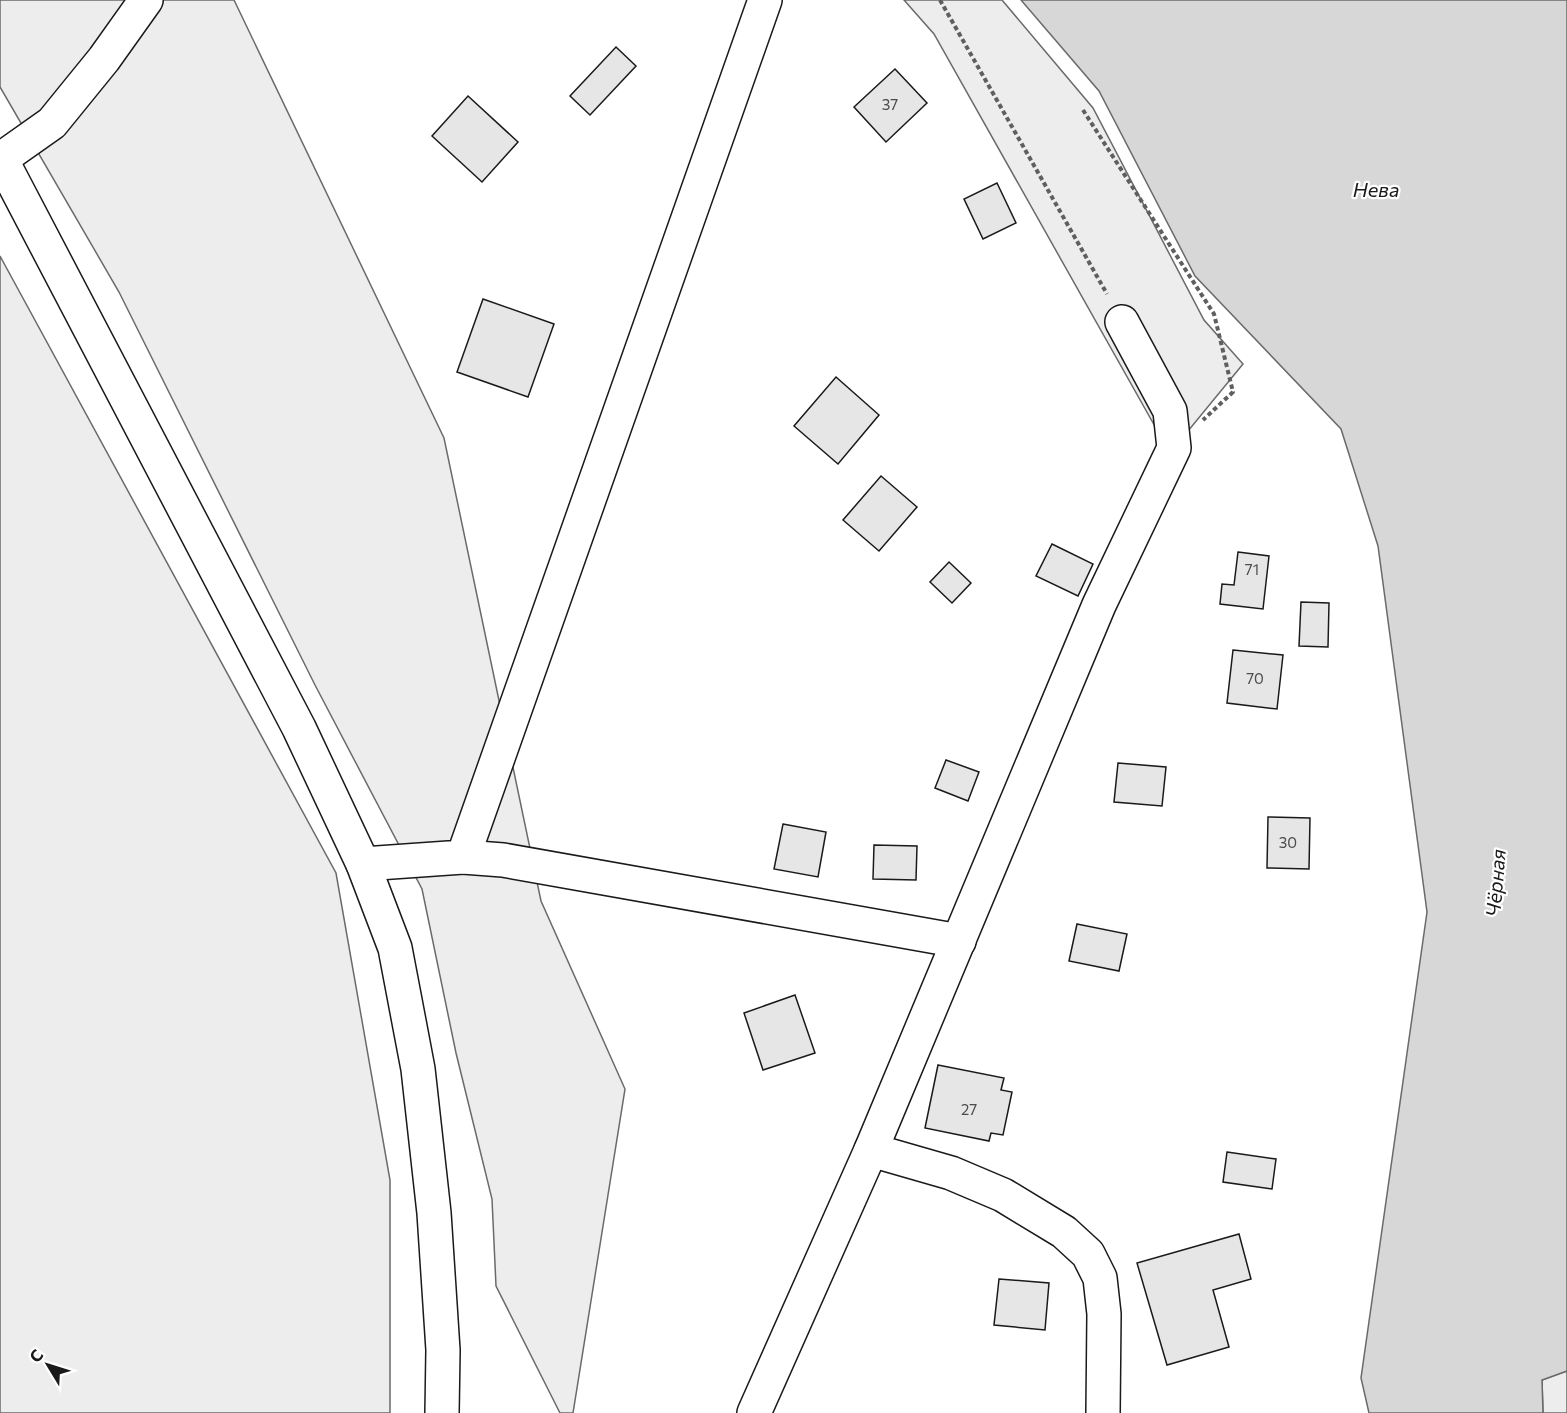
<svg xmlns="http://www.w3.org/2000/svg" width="1567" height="1413" viewBox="0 0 1567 1413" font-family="Commissioner,sans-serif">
<rect width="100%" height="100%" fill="#fff"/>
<g fill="#ededed" stroke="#6a6a6a" stroke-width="1.5">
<path d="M 0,0 L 234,0 L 444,438 L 541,901 L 625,1089 L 573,1413 L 560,1413 L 496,1286 L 492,1199 L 456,1053 L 422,889 L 315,685 L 119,292 L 0,87 Z"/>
<path d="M 904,0 L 1002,0 L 1093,108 L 1204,320 L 1243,364 L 1170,453 L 934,34 Z"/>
<path d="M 0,256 L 336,873 L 390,1180 L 390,1413 L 0,1413 Z"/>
<path d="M 1567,1371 L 1567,1413 L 1543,1413 L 1542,1380 Z"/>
</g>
<path fill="#d7d7d7" stroke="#6a6a6a" stroke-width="1.5" d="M 1021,0 L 1567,0 L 1567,1371 L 1542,1380 L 1543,1413 L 1369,1413 L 1361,1378 L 1427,912 L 1378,546 L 1341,429 L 1195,276 L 1099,91 Z"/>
<g fill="#e6e6e6" stroke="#1a1a1a" stroke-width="1.5">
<path d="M 616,47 L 636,66 L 590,115 L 570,96 Z"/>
<path d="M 895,69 L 927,103 L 886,142 L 854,107 Z"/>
<path d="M 468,96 L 518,142 L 482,182 L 432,136 Z"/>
<path d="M 997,183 L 1016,223 L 983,239 L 964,199 Z"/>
<path d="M 483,299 L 554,324 L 528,397 L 457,372 Z"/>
<path d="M 836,377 L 879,415 L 838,464 L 794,426 Z"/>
<path d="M 881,476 L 917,507 L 879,551 L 843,520 Z"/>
<path d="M 1052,544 L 1093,564 L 1078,596 L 1036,576 Z"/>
<path d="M 1238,552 L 1269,556 L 1263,609 L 1220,604 L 1222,584 L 1234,585 Z"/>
<path d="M 949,562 L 971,583 L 952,603 L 930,582 Z"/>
<path d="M 1301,602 L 1329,603 L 1328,647 L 1299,646 Z"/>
<path d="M 1233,650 L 1283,655 L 1277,709 L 1227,703 Z"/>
<path d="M 946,760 L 979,772 L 968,801 L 935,788 Z"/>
<path d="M 1118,763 L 1166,767 L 1162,806 L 1114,802 Z"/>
<path d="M 1268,817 L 1310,818 L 1309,869 L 1267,868 Z"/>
<path d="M 783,824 L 826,832 L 818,877 L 774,869 Z"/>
<path d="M 874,845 L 917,846 L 916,880 L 873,879 Z"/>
<path d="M 1077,924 L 1127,934 L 1119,971 L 1069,961 Z"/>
<path d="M 795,995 L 815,1053 L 763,1070 L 744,1013 Z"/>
<path d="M 938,1065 L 1004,1078 L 1001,1090 L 1012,1092 L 1003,1135 L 991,1133 L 989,1141 L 925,1128 Z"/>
<path d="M 1227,1152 L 1276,1159 L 1272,1189 L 1223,1182 Z"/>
<path d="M 1239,1234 L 1251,1279 L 1213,1290 L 1229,1347 L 1167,1365 L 1137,1263 Z"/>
<path d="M 999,1279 L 1049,1283 L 1045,1330 L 994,1325 Z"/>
</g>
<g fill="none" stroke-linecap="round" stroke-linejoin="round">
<defs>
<g id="minor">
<path d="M 1,159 L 52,123 L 104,59 L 146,0"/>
<path d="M 463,857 L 503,860 L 959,941"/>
<path d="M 363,864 L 463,857 L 765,0"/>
<path d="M 871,1150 L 951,1173 L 1003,1195 L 1064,1232 L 1088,1254 L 1100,1278 L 1104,1314 L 1103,1413"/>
<path d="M 754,1413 L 871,1150 L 1099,605 L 1174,448 L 1170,411 L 1122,322"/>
</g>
<path id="major" d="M 0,157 L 299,728 L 363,864 L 395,948 L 418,1069 L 434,1213 L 443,1350 L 442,1413"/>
</defs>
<use href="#minor" stroke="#1a1a1a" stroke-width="36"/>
<use href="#major" stroke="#1a1a1a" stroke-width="36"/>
<g stroke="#5f5f5f" stroke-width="4" stroke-dasharray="4.5 3" stroke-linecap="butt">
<path d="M 940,0 L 1107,294"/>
<path d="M 1083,110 L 1214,314 L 1233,392 L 1203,420"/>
</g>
<use href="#minor" stroke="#fff" stroke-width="33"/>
<use href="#major" stroke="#fff" stroke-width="33"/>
</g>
<g text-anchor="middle" stroke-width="4.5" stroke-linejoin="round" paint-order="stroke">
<g font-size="15" fill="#4d4d4d">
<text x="890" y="110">37</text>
<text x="1252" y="575">71</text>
<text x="1255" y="684">70</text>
<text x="1288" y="848">30</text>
<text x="969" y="1115">27</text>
</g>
<g font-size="20" font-style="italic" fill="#1a1a1a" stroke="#fff">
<text x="1376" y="197">Нева</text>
<text transform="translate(1496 883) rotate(-85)" y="7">Чёрная</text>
</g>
</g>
<g transform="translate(48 1365) rotate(308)" stroke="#ffffff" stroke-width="4.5" paint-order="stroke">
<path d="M0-4.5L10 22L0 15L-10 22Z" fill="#1a1a1a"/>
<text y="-9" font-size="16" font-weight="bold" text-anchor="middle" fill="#1a1a1a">С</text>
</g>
</svg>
